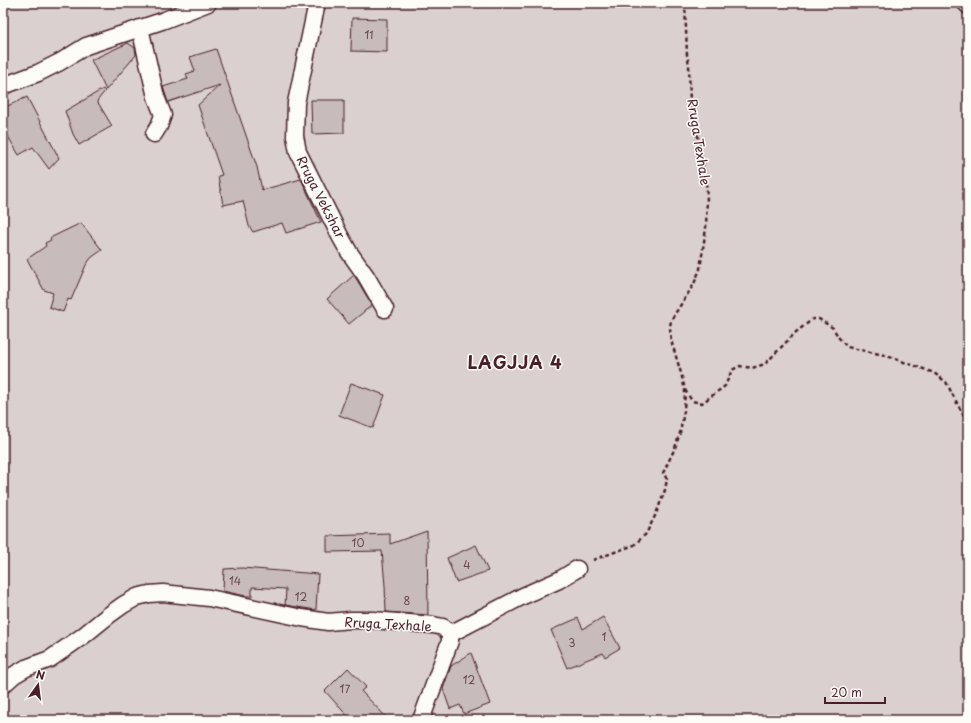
<svg xmlns="http://www.w3.org/2000/svg" width="971" height="723" viewBox="0 0 971 723" font-family="'Playpen Sans',sans-serif">
<rect width="100%" height="100%" fill="#f2efeb"/>
<filter id="ink" filterUnits="userSpaceOnUse"><feTurbulence type="fractalNoise" baseFrequency=".025" numOctaves="2"/><feDisplacementMap in="SourceGraphic" scale="8" xChannelSelector="R" yChannelSelector="G"/><feConvolveMatrix kernelMatrix="1 2 1 2 8 2 1 2 1" color-interpolation-filters="sRGB"/></filter>
<g filter="url(#ink)">
<rect fill="#d9d0cf" stroke="#92787d" x="3" y="3" width="965" height="717"/>
<g fill="#c8bbbb" stroke="#4a1f2b">
<path d="M 352,18 L 387,19 L 387,52 L 351,51 Z"/>
<path d="M 128,43 L 135,48 L 136,55 L 106,90 L 91,60 Z"/>
<path d="M 216,49 L 257,167 L 262,190 L 301,179 L 321,222 L 286,233 L 282,223 L 253,232 L 249,226 L 243,201 L 223,205 L 218,176 L 222,175 L 198,105 L 220,85 L 168,102 L 163,87 L 188,79 L 186,74 L 195,71 L 190,57 Z"/>
<path d="M 103,89 L 105,91 L 97,101 L 112,126 L 79,145 L 73,134 L 65,111 Z"/>
<path d="M 27,97 L 59,158 L 49,169 L 33,147 L 19,155 L 3,128 L 3,108 Z"/>
<path d="M 311,100 L 344,100 L 344,133 L 312,134 Z"/>
<path d="M 81,223 L 102,250 L 91,258 L 86,265 L 71,300 L 68,299 L 63,312 L 49,307 L 53,293 L 44,290 L 27,259 L 46,246 L 45,243 L 51,240 L 50,238 Z"/>
<path d="M 354,275 L 372,305 L 349,324 L 327,299 Z"/>
<path d="M 351,383 L 385,395 L 373,428 L 339,415 Z"/>
<path d="M 427,531 L 428,615 L 386,612 L 385,586 L 382,551 L 327,552 L 327,536 L 390,534 L 390,544 Z"/>
<path d="M 476,545 L 488,571 L 456,582 L 447,558 Z"/>
<path d="M 242,568 L 318,574 L 316,610 L 285,605 L 286,589 L 252,587 L 252,596 L 246,596 L 223,591 L 224,569 Z"/>
<path d="M 603,617 L 620,648 L 605,657 L 603,653 L 567,668 L 551,630 L 578,618 L 583,629 Z"/>
<path d="M 471,653 L 490,704 L 464,714 L 460,705 L 450,709 L 443,689 L 451,666 Z"/>
<path d="M 348,668 L 366,687 L 361,691 L 389,720 L 351,720 L 325,691 Z"/>
</g>
<g fill="none" stroke-linecap="round" stroke-linejoin="round">
<defs>
<path id="lane" d="M 960,3 L 968,11"/>
<g id="street">
<path d="M 317,3 L 296,103 L 295,136 L 298,152 L 340,236 L 349,252 L 366,276 L 385,309"/>
<path d="M 140,28 L 156,97 L 163,115 L 159,126 L 154,134"/>
<path d="M 3,86 L 38,73 L 60,62 L 86,46 L 162,21 L 208,3"/>
<path d="M 450,634 L 523,596 L 559,580 L 577,569"/>
<path d="M 3,685 L 14,675 L 26,668 L 50,659 L 83,636 L 109,615 L 123,605 L 137,597 L 149,594 L 163,593 L 209,598 L 302,618 L 328,622 L 351,620 L 373,620 L 433,625 L 443,627 L 450,634"/>
<path d="M 421,720 L 450,641 L 450,634"/>
</g>
</defs>
<use href="#lane" stroke="#4a1f2b" stroke-width="11"/>
<use href="#street" stroke="#4a1f2b" stroke-width="19"/>
<g stroke="#4a1f2b" stroke-width="2.5" stroke-dasharray="4 3" stroke-linecap="butt">
<path d="M 685,390 L 692,401 L 702,403 L 725,386 L 732,370 L 740,366 L 752,368 L 765,364 L 796,332 L 813,319 L 819,319 L 833,328 L 839,338 L 847,347 L 884,355 L 921,368 L 934,373 L 946,382 L 968,424"/>
<path d="M 593,560 L 634,545 L 646,534 L 656,514 L 665,490 L 667,479 L 663,473 L 675,448 L 680,433 L 684,411 L 685,390 L 681,373 L 671,340 L 670,327 L 671,320 L 694,284 L 700,269 L 706,228 L 707,194 L 706,179 L 695,121 L 690,105 L 689,64 L 687,55 L 685,3"/>
</g>
<use href="#lane" stroke="#fdfcf7" stroke-width="8"/>
<use href="#street" stroke="#fdfcf7" stroke-width="16"/>
</g>
</g>
<g text-anchor="middle" stroke-width="3" stroke-linejoin="round" paint-order="stroke">
<g font-size="11" fill="#6a464f">
<text x="369" y="39">11</text>
<text x="358" y="547">10</text>
<text x="467" y="569">4</text>
<text x="235" y="585">14</text>
<text x="301" y="601">12</text>
<text x="407" y="605">8</text>
<text x="604" y="641">1</text>
<text x="572" y="647">3</text>
<text x="469" y="684">12</text>
<text x="345" y="693">17</text>
</g>
<g font-size="13" fill="#4a1f2b" stroke="#fdfcf7">
<text transform="translate(699 142) rotate(81)" y="5">Rruga Texhale</text>
<text transform="translate(321 197) rotate(63)" y="5">Rruga Vekshar</text>
<text transform="translate(388 624) rotate(3)" y="5">Rruga Texhale</text>
</g>
<g font-size="17" font-weight="bold" letter-spacing="1" fill="#4a1f2b" stroke="#fdfcf7">
<text x="515" y="369">LAGJJA 4</text>
</g>
</g>
<rect width="971" height="723" fill="none" stroke="#fdfcf7" stroke-width="16"/>
<rect x="8" y="8" width="955" height="707" fill="none" stroke="#4a1f2b" stroke-width="1.5" filter="url(#ink)"/>
<g transform="translate(38 685) rotate(14)" stroke="#fdfcf7" stroke-width="3" paint-order="stroke">
<path d="M0-3L7 15L0 10L-7 15Z" fill="#4a1f2b"/>
<text y="-6" font-size="11" font-weight="bold" text-anchor="middle" fill="#4a1f2b">N</text>
</g>
<path d="M825 697v6h60v-6" fill="none" stroke="#4a1f2b" stroke-width="2"/>
<text x="831" y="697" font-size="12" fill="#4a1f2b" stroke="#fdfcf7" stroke-width="3" paint-order="stroke">20 m</text>
</svg>
